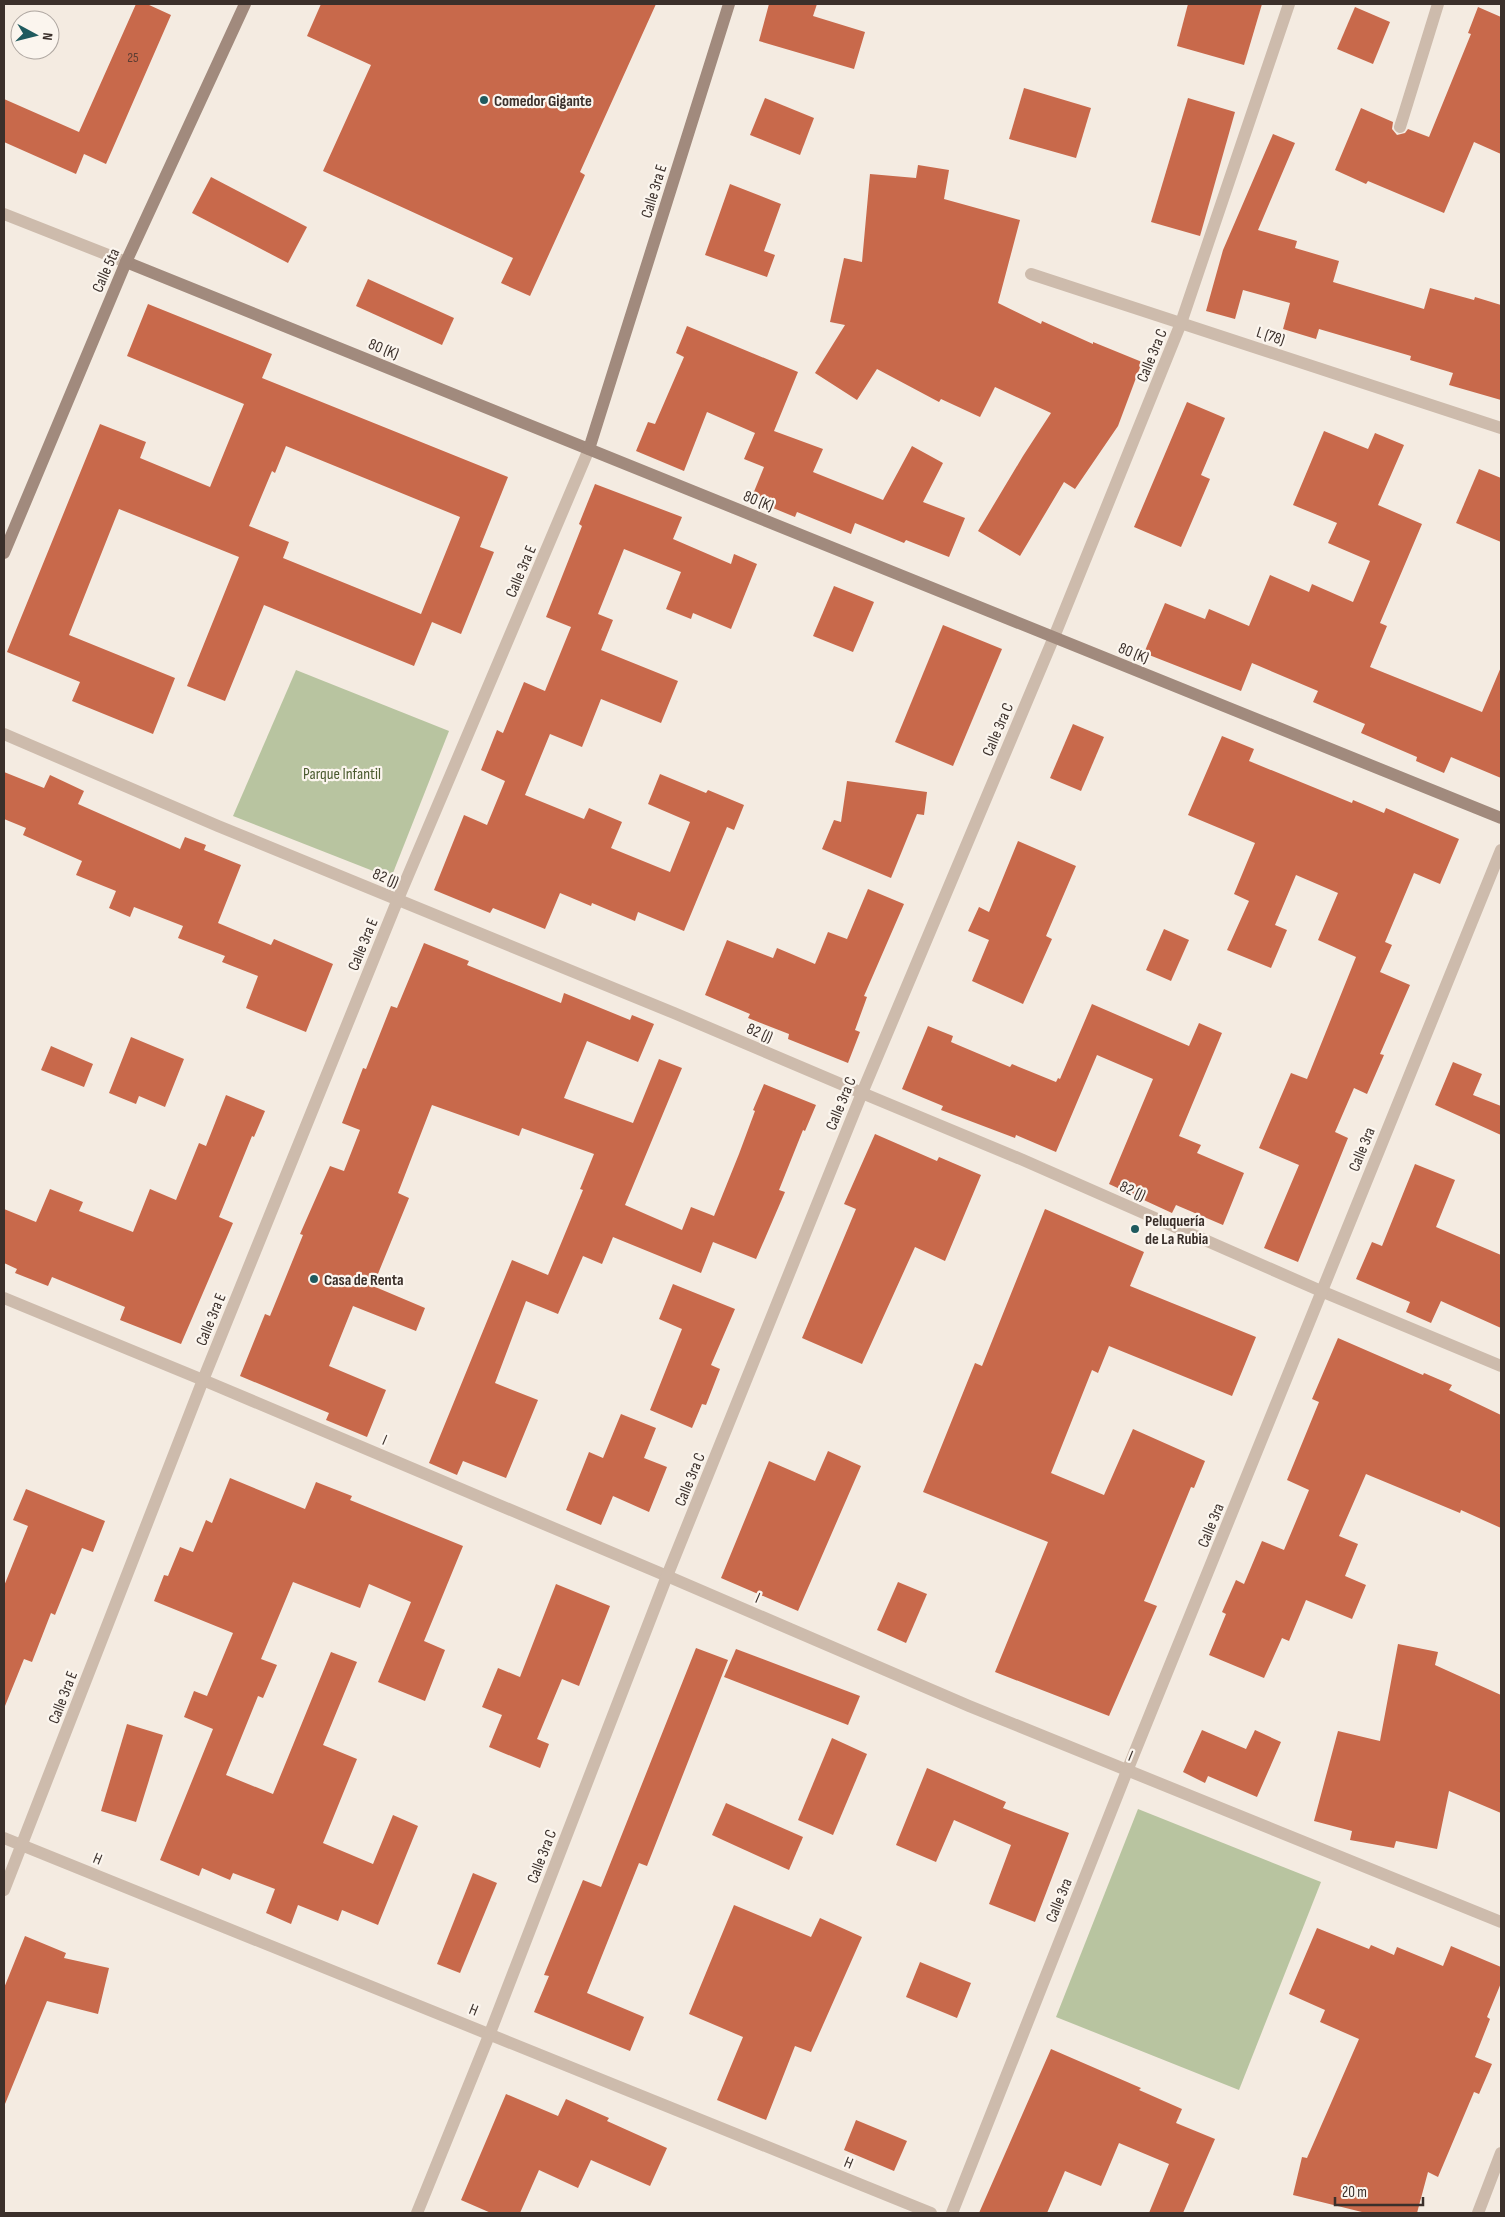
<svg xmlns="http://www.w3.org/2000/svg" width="1505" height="2217" viewBox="0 0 1505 2217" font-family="'Sofia Sans Condensed',sans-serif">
<rect width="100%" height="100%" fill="#f4ebe1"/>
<g fill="#b8c4a0">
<path d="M 296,670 L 449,731 L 391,878 L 233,816 Z"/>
<path d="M 1138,1809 L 1321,1882 L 1239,2090 L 1056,2017 Z"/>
</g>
<g fill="#c8694b" fill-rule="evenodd">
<path d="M 136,4 L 147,4 L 171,15 L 106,164 L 84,154 L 76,174 L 4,142 L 4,99 L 79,132 Z"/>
<path d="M 321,4 L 656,4 L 580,172 L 585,175 L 530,296 L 501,283 L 513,258 L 323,171 L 371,65 L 307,36 Z"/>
<path d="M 769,4 L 817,4 L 813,16 L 865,32 L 854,69 L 759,41 Z"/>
<path d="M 1188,4 L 1262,4 L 1244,65 L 1177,46 Z"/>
<path d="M 1355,7 L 1390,22 L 1373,64 L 1337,49 Z"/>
<path d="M 1478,7 L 1501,17 L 1501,154 L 1474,142 L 1444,213 L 1368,181 L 1366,184 L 1335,170 L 1361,108 L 1393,122 L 1392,129 L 1397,135 L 1405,133 L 1408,129 L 1429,137 L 1471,34 L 1468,33 Z"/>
<path d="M 1024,88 L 1091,108 L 1076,158 L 1009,139 Z"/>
<path d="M 765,98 L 814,118 L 800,155 L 750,135 Z"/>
<path d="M 1188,98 L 1235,112 L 1200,236 L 1151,222 Z"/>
<path d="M 1273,134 L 1295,143 L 1258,230 L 1297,241 L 1295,248 L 1339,261 L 1333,282 L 1424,309 L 1430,288 L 1474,300 L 1475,297 L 1501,305 L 1501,400 L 1449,385 L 1453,373 L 1410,360 L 1411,356 L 1319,329 L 1316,339 L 1283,329 L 1290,303 L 1243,290 L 1235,319 L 1206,311 L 1223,250 Z"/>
<path d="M 918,165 L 949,170 L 944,199 L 1020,220 L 998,303 L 1041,324 L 1042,321 L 1093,344 L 1093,342 L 1142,362 L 1118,426 L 1075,489 L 1064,482 L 1020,556 L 978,531 L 1023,456 L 1051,413 L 995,387 L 980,417 L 941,399 L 939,402 L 877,369 L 857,400 L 815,373 L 845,325 L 830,322 L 844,258 L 862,262 L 870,174 L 916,178 Z"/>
<path d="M 211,177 L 307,227 L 288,263 L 192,213 Z"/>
<path d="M 730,184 L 781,204 L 764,251 L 775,255 L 767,277 L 705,255 Z"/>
<path d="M 368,279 L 454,318 L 442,345 L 356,306 Z"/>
<path d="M 148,304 L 272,354 L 262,378 L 508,477 L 480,547 L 494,552 L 461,634 L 432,622 L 414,666 L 264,605 L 225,701 L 187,686 L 239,557 L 119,509 L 69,635 L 175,678 L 153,734 L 72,701 L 80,682 L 7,652 L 100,424 L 146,442 L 140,458 L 210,487 L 244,404 L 127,356 ZM 286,446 L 460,517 L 421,614 L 283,558 L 289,542 L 249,526 L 272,471 L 275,473 Z"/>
<path d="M 687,326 L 798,372 L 774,431 L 823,449 L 813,472 L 883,500 L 912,446 L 943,463 L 923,502 L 965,518 L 949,557 L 906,540 L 904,543 L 855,523 L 851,534 L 797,512 L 795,517 L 751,499 L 764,467 L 744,459 L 755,433 L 707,412 L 684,471 L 636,451 L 648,422 L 655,424 L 684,357 L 676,353 Z"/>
<path d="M 1187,402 L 1225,418 L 1201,475 L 1210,479 L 1181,547 L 1134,527 Z"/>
<path d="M 1324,431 L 1368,449 L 1375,433 L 1404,445 L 1378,505 L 1422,524 L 1380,623 L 1387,626 L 1370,667 L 1482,712 L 1501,667 L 1501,778 L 1451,757 L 1444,773 L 1416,761 L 1417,757 L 1361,733 L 1365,724 L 1313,702 L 1318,691 L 1252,663 L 1241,691 L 1144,653 L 1165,603 L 1205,619 L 1209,609 L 1249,626 L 1270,575 L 1309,592 L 1312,584 L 1353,602 L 1370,561 L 1328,543 L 1337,523 L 1293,505 Z"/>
<path d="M 1479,469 L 1501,478 L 1501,542 L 1456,523 Z"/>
<path d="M 595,484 L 682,517 L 673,539 L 731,564 L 734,554 L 757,564 L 731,629 L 693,613 L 691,619 L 666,609 L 681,572 L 624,549 L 598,614 L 613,620 L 601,650 L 678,681 L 661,723 L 601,699 L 582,747 L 550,734 L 525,795 L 584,819 L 589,808 L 622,822 L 611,848 L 670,872 L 690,822 L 648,804 L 660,774 L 706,793 L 708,790 L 744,805 L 734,830 L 727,827 L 684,931 L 638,912 L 635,921 L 592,903 L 591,906 L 560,893 L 545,929 L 493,908 L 490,913 L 434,890 L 464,815 L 487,825 L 505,781 L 481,770 L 497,730 L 503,733 L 524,682 L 545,691 L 571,627 L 546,617 L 582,526 L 579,524 Z"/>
<path d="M 834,586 L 874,602 L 853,652 L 813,636 Z"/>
<path d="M 943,625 L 1002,649 L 953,766 L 895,742 Z"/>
<path d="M 1073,724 L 1104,737 L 1081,791 L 1050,778 Z"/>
<path d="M 1222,736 L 1254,749 L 1249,761 L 1352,803 L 1353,800 L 1384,813 L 1386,808 L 1459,839 L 1440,884 L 1414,873 L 1385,942 L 1392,945 L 1380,972 L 1410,985 L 1380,1054 L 1384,1055 L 1367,1094 L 1354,1088 L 1335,1132 L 1348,1138 L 1298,1262 L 1264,1248 L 1299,1165 L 1259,1148 L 1291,1073 L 1307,1079 L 1356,957 L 1318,940 L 1338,893 L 1296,875 L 1275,925 L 1287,930 L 1271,968 L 1227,950 L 1249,901 L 1234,894 L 1255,843 L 1188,815 Z"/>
<path d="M 4,772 L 44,788 L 50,775 L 84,791 L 78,804 L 180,849 L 185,837 L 206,845 L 204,850 L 241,865 L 218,923 L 271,945 L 274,939 L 333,964 L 306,1032 L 246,1008 L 258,976 L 222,962 L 225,956 L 178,938 L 183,926 L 134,907 L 130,917 L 109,908 L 116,891 L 76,875 L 82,861 L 23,835 L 26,828 L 4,819 Z"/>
<path d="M 847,781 L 927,792 L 924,815 L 917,814 L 891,878 L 822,849 L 834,820 L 841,822 Z"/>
<path d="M 1018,841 L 1076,866 L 1046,936 L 1052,939 L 1023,1004 L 972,981 L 989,940 L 968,931 L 979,907 L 989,912 Z"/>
<path d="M 868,889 L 904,904 L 864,996 L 867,997 L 855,1030 L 860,1032 L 848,1063 L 788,1039 L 789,1034 L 748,1018 L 750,1014 L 705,995 L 727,940 L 773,958 L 777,948 L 815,964 L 828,932 L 847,939 Z"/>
<path d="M 1164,929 L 1189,940 L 1171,981 L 1146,970 Z"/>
<path d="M 424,943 L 469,961 L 467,965 L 561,1003 L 564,993 L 630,1020 L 632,1015 L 654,1024 L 638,1062 L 587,1041 L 564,1098 L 633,1123 L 659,1059 L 682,1068 L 625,1205 L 682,1230 L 691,1207 L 714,1216 L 739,1154 L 755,1111 L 753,1110 L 764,1084 L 816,1105 L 805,1131 L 803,1130 L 779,1190 L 785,1192 L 756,1259 L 713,1242 L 701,1273 L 613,1237 L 602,1264 L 583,1256 L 558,1314 L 526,1301 L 495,1383 L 538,1400 L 506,1478 L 463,1461 L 457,1475 L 429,1463 L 512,1260 L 548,1275 L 583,1190 L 580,1189 L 594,1154 L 522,1128 L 519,1136 L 432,1105 L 398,1193 L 409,1198 L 373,1286 L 425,1308 L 416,1331 L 353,1306 L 329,1366 L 386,1390 L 367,1437 L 326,1420 L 329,1413 L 240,1376 L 265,1314 L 270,1316 L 303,1235 L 300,1234 L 330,1166 L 344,1171 L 360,1130 L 342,1123 L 363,1068 L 366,1069 L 391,1006 L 397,1008 Z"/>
<path d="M 1092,1004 L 1189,1046 L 1199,1023 L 1222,1033 L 1179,1136 L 1201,1145 L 1197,1153 L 1244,1173 L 1223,1225 L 1176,1205 L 1172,1213 L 1109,1184 L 1153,1079 L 1097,1055 L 1056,1152 L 1016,1135 L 1015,1138 L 941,1110 L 943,1106 L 902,1089 L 928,1026 L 953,1036 L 951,1042 L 1010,1067 L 1012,1064 L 1056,1082 L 1058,1078 L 1060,1079 Z"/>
<path d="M 131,1037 L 184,1059 L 165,1107 L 139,1096 L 136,1104 L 109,1093 Z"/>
<path d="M 51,1046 L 93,1064 L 84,1087 L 41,1070 Z"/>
<path d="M 1453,1062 L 1482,1074 L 1473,1095 L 1501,1106 L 1501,1135 L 1435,1105 Z"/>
<path d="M 226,1095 L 265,1111 L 254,1137 L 252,1136 L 219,1217 L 233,1223 L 181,1344 L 120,1320 L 125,1307 L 52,1277 L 48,1286 L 15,1273 L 17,1269 L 4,1263 L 4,1209 L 36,1222 L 50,1189 L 83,1202 L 79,1211 L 133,1232 L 150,1189 L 176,1200 L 199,1143 L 206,1146 Z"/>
<path d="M 875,1134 L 937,1161 L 939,1157 L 981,1175 L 945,1261 L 915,1247 L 862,1364 L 802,1338 L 856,1209 L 844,1204 Z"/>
<path d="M 1415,1164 L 1455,1180 L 1436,1227 L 1501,1255 L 1501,1328 L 1441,1301 L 1431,1323 L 1406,1312 L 1410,1302 L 1356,1279 L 1372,1242 L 1382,1246 Z"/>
<path d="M 1045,1209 L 1144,1252 L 1130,1286 L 1256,1337 L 1232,1396 L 1109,1346 L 1098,1373 L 1092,1370 L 1051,1473 L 1104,1495 L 1133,1429 L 1205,1461 L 1194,1488 L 1191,1487 L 1144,1601 L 1157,1606 L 1109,1716 L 995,1672 L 1048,1542 L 923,1492 L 975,1363 L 982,1366 Z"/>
<path d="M 673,1284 L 735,1309 L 711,1365 L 720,1369 L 706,1405 L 702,1404 L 692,1428 L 650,1410 L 682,1329 L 659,1319 Z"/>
<path d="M 1338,1338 L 1423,1375 L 1424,1373 L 1452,1385 L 1449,1390 L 1501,1415 L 1501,1528 L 1461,1510 L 1460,1513 L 1366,1474 L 1339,1536 L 1358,1544 L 1345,1576 L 1366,1585 L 1352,1619 L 1306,1600 L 1289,1641 L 1282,1638 L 1264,1678 L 1209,1655 L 1226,1614 L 1222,1612 L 1236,1580 L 1244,1584 L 1262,1541 L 1284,1550 L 1309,1490 L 1287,1480 L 1319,1402 L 1312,1399 Z"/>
<path d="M 621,1414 L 656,1428 L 644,1458 L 667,1467 L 649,1512 L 613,1496 L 601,1525 L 566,1510 L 589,1452 L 603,1458 Z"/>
<path d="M 828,1451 L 861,1466 L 798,1611 L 721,1578 L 769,1461 L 815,1481 Z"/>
<path d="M 230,1478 L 305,1509 L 316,1482 L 352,1496 L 350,1500 L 463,1546 L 424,1641 L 445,1650 L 425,1701 L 378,1682 L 411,1602 L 369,1584 L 360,1608 L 293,1582 L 261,1659 L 277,1665 L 263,1698 L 258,1696 L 226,1775 L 273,1794 L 331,1652 L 357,1662 L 323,1745 L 357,1759 L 323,1843 L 373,1864 L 393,1815 L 418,1826 L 378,1925 L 342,1910 L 338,1921 L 298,1905 L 291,1924 L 266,1913 L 275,1889 L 233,1873 L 230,1880 L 202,1868 L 199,1876 L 160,1860 L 213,1729 L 184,1717 L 194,1691 L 207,1696 L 233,1633 L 154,1601 L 164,1575 L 168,1576 L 180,1547 L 193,1552 L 206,1520 L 212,1523 Z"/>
<path d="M 26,1489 L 105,1521 L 93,1552 L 82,1548 L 55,1615 L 51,1613 L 32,1662 L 24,1659 L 5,1706 L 4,1705 L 4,1586 L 28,1526 L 13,1520 Z"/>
<path d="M 898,1582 L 927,1594 L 906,1643 L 877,1630 Z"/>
<path d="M 556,1584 L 610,1606 L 579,1686 L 562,1679 L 537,1739 L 549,1744 L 540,1768 L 489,1747 L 502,1715 L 482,1707 L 498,1668 L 520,1677 Z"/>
<path d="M 1398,1644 L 1438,1652 L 1435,1665 L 1501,1695 L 1501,1813 L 1449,1791 L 1437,1849 L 1396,1841 L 1394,1848 L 1350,1840 L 1352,1831 L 1314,1821 L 1338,1731 L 1380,1741 Z"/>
<path d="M 696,1648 L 728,1660 L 647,1866 L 639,1863 L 587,1993 L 644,2017 L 630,2051 L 534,2012 L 549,1976 L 544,1975 L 583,1880 L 601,1887 Z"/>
<path d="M 736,1649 L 860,1696 L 848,1725 L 724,1677 Z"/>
<path d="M 127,1724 L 163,1735 L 136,1822 L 101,1811 Z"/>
<path d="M 1202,1730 L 1246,1749 L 1255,1730 L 1281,1742 L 1257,1797 L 1208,1776 L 1205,1783 L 1183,1772 Z"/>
<path d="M 832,1738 L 867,1754 L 833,1835 L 798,1820 Z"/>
<path d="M 927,1768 L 1006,1802 L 1003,1808 L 1069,1833 L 1035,1922 L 989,1904 L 1011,1845 L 954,1820 L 936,1862 L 896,1845 Z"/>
<path d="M 726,1803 L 803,1837 L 789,1870 L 712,1835 Z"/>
<path d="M 473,1873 L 497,1883 L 460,1973 L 437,1964 Z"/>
<path d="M 734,1905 L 811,1937 L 820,1918 L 862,1937 L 811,2052 L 795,2046 L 766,2120 L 717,2100 L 743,2037 L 689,2014 Z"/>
<path d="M 1317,1928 L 1369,1949 L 1371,1945 L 1394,1955 L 1397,1947 L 1443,1966 L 1451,1946 L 1501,1967 L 1501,1983 L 1487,2017 L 1490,2019 L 1475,2057 L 1492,2064 L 1479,2094 L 1474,2092 L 1438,2177 L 1428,2172 L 1417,2213 L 1366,2213 L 1293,2195 L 1302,2157 L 1307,2158 L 1359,2039 L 1320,2022 L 1325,2010 L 1289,1994 Z"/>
<path d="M 25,1936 L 66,1953 L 64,1958 L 109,1968 L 98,2014 L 47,2001 L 5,2104 L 4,1988 Z"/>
<path d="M 920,1962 L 971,1983 L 957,2018 L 906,1997 Z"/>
<path d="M 1051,2049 L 1141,2088 L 1139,2090 L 1182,2109 L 1176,2123 L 1215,2139 L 1183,2213 L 1149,2213 L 1169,2164 L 1119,2143 L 1101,2186 L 1065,2171 L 1047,2213 L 979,2213 Z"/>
<path d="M 506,2094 L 558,2116 L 566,2099 L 609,2118 L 607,2121 L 667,2148 L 650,2186 L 591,2160 L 578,2188 L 539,2170 L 520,2213 L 491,2213 L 461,2200 Z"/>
<path d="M 856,2120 L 907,2141 L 894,2171 L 844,2150 Z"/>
</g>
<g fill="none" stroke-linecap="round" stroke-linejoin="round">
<g stroke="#cdbbac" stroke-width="12">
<path d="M 1400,127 L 1438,4"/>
<path d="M 4,214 L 126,262"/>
<path d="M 1031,274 L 1501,428"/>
<path d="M 4,734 L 218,826 L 674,1013 L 862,1093 L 1023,1160 L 1321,1291 L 1501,1366"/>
<path d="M 4,1298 L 203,1380 L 667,1576 L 969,1706 L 1501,1922"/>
<path d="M 4,1838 L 931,2213"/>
<path d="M 4,1890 L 203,1380 L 398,899 L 589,449"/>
<path d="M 417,2213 L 490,2033 L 667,1576 L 862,1093 L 1054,637 L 1181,323 L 1289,4"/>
<path d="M 952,2213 L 1127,1771 L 1501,850"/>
<path d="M 1478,2213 L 1501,2153"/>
</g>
<g stroke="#a18a7d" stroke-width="12">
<path d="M 126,262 L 1501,818"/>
<path d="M 589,449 L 729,4"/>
<path d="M 4,553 L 126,262 L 245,4"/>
</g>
</g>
<g fill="#1f5a5e" stroke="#fbf5ee" stroke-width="2">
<circle cx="484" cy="100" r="5"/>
<circle cx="1135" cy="1229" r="5"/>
<circle cx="314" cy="1279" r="5"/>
</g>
<g text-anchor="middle" stroke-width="4.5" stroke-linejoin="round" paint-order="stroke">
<g font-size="14" fill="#5e3e33">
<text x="133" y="62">25</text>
</g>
<g font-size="16" font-weight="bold" fill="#3b302b" stroke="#fbf5ee" text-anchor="start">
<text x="494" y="106">Comedor Gigante</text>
<text x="1145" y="1226">Peluquería<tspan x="1145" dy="18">de La Rubia</tspan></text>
<text x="324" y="1285">Casa de Renta</text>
</g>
<g font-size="16" fill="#3b302b" stroke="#fbf5ee">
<text transform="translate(653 191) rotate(-73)" y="6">Calle 3ra E</text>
<text transform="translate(105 270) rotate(-66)" y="6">Calle 5ta</text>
<text transform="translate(1271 335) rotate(18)" y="6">L (78)</text>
<text transform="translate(384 348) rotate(22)" y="6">80 (K)</text>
<text transform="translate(1151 355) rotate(-68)" y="6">Calle 3ra C</text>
<text transform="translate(759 500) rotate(22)" y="6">80 (K)</text>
<text transform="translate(520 571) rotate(-67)" y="6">Calle 3ra E</text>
<text transform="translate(1134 652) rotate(22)" y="6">80 (K)</text>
<text transform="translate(997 729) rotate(-67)" y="6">Calle 3ra C</text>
<text transform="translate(386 877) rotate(22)" y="6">82 (J)</text>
<text transform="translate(362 944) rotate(-68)" y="6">Calle 3ra E</text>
<text transform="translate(760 1032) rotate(23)" y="6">82 (J)</text>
<text transform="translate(840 1103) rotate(-68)" y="6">Calle 3ra C</text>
<text transform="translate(1361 1149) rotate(-68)" y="6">Calle 3ra</text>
<text transform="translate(1133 1190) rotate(24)" y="6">82 (J)</text>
<text transform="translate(210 1319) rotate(-68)" y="6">Calle 3ra E</text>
<text transform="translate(385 1439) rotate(23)" y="6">I</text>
<text transform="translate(689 1479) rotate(-68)" y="6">Calle 3ra C</text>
<text transform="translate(1210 1525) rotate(-68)" y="6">Calle 3ra</text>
<text transform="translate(758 1597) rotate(23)" y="6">I</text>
<text transform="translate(62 1697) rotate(-69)" y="6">Calle 3ra E</text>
<text transform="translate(1131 1755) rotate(22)" y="6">I</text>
<text transform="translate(541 1856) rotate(-69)" y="6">Calle 3ra C</text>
<text transform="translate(98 1858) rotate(22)" y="6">H</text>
<text transform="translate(1058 1900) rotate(-68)" y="6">Calle 3ra</text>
<text transform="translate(474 2009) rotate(22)" y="6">H</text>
<text transform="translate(849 2162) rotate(22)" y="6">H</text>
</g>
<g font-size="16" fill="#4a5a2e" stroke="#fbf5ee">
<text x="342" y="779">Parque Infantil</text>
</g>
</g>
<rect width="1505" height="2217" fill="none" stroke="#3b302b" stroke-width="10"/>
<g transform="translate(35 35) rotate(97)"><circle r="24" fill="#fbf5ee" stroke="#aea6a0"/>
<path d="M0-4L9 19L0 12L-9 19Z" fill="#1f5a5e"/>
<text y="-8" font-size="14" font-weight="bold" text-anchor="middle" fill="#3b302b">N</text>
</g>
<path d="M1335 2197v8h88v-8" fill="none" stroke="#3b302b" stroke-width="2.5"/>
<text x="1342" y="2197" font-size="15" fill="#3b302b" stroke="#fbf5ee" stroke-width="4" paint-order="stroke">20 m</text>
</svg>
